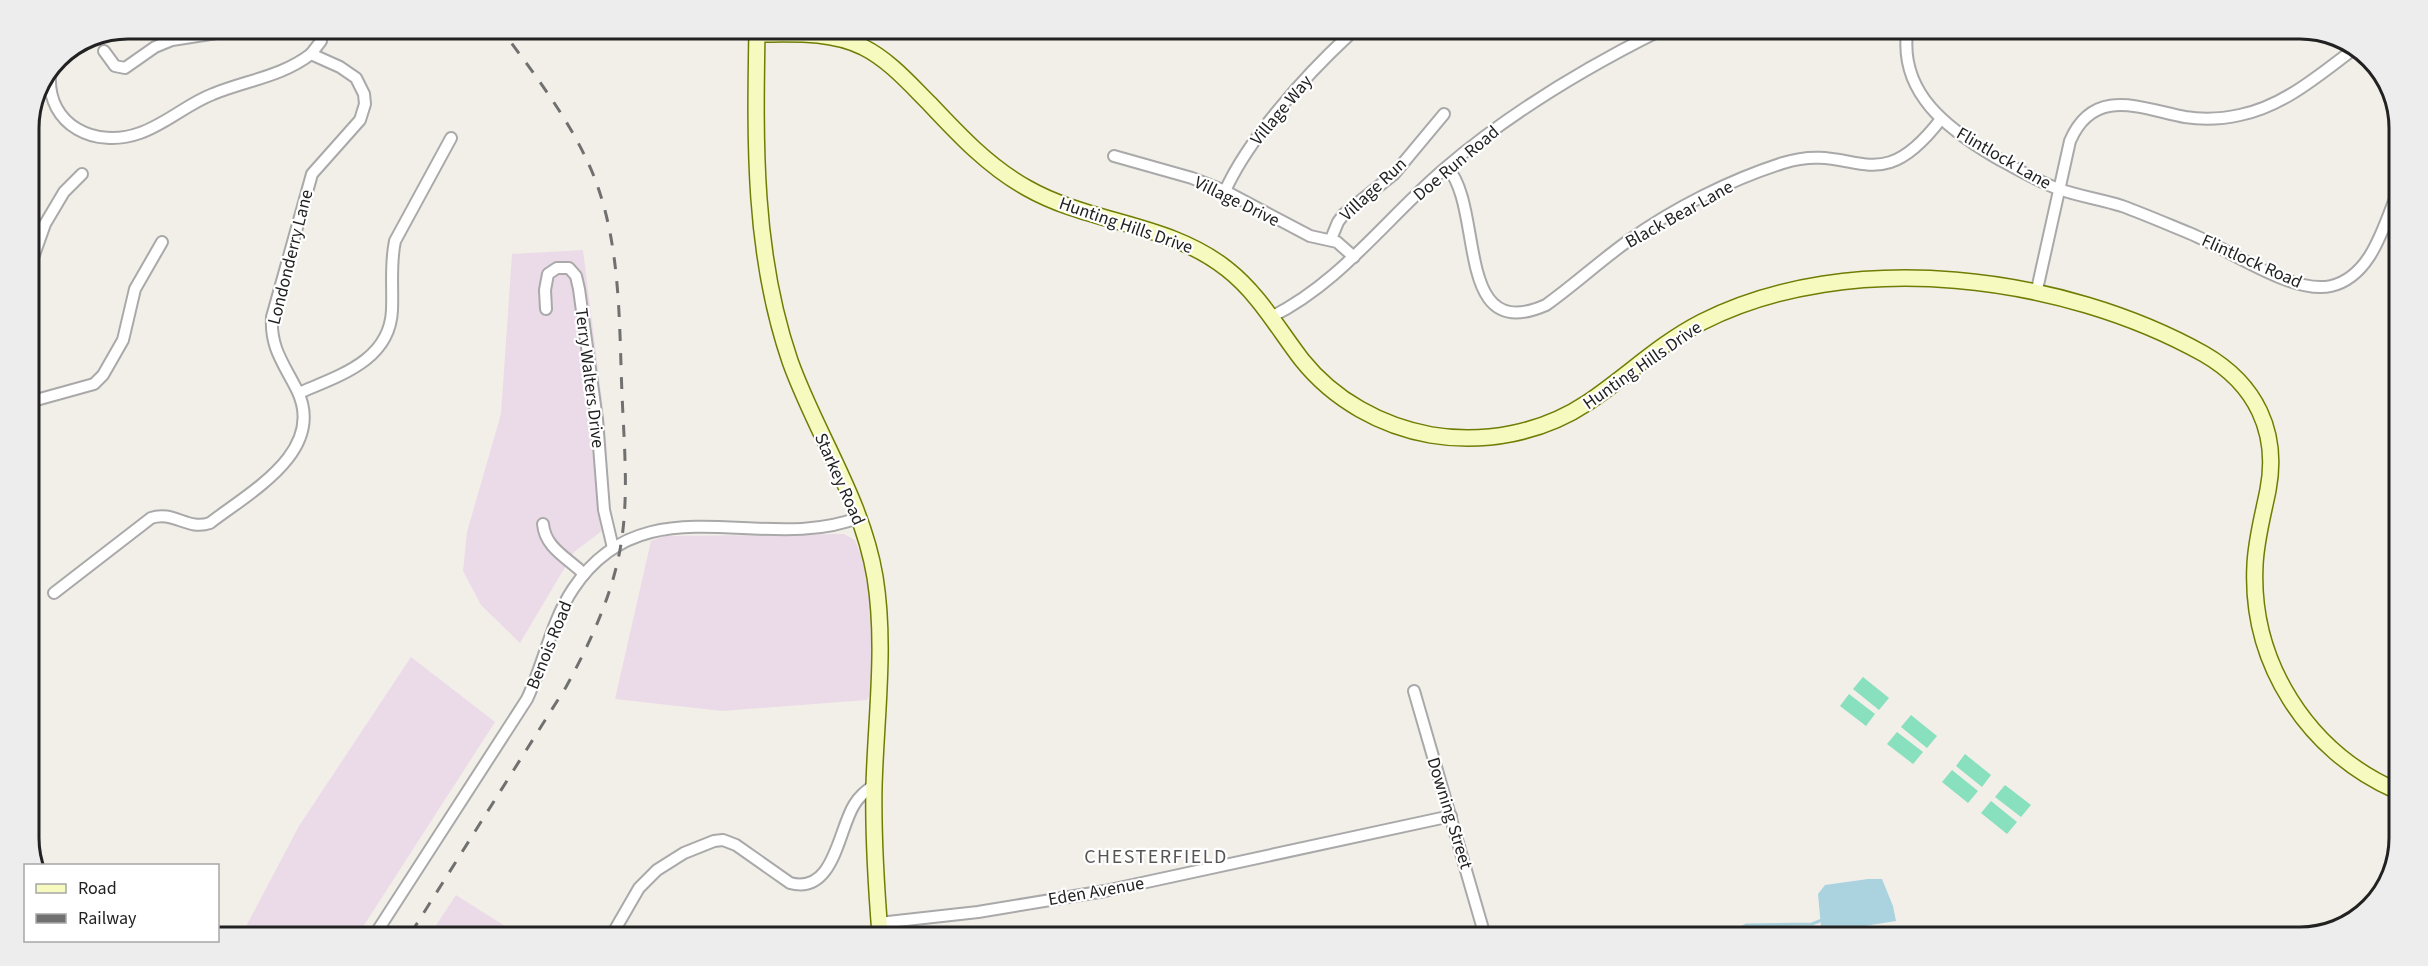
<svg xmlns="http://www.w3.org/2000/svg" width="2428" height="966" viewBox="0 0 2428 966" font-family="'Source Sans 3',sans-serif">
<rect width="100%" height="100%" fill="#f2efe9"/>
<g fill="#ebdbe8">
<path d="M 583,250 L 605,424 L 611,524 L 574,552 L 520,643 L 481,605 L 463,571 L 467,532 L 501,414 L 512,254 Z"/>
<path d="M 844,534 L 855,540 L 864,563 L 871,606 L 873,687 L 867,700 L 722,711 L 615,699 L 651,541 L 665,536 Z"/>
<path d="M 411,657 L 495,722 L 359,933 L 243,932 L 299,826 Z"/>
<path d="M 456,895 L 516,933 L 431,933 Z"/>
</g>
<g fill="#88e0be">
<path d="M 1863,677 L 1889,698 L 1879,710 L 1853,689 Z"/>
<path d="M 1849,694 L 1875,714 L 1866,726 L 1840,706 Z"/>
<path d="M 1911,715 L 1937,736 L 1927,748 L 1901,727 Z"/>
<path d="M 1897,732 L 1923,752 L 1913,764 L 1887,744 Z"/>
<path d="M 1965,754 L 1991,775 L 1982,787 L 1956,766 Z"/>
<path d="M 1952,770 L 1978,791 L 1968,803 L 1942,782 Z"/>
<path d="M 2005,785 L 2031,805 L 2021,817 L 1995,797 Z"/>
<path d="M 1991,801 L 2017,822 L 2007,834 L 1981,813 Z"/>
</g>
<path fill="#aad3df" d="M 1868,879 L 1882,879 L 1893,906 L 1896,921 L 1858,927 L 1839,934 L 1826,933 L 1821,927 L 1818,894 L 1825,885 Z"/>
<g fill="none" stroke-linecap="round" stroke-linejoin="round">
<path stroke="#aad3df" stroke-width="3" d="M 1679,936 L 1711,929 L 1738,930 L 1746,925 L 1812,924 L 1822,920"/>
<defs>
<g id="street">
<path d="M 1907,33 C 1900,94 1948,129 1995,157 C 2015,168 2035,180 2056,188 C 2077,196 2100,199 2122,206 C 2144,214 2167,224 2189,233 C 2227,248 2292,295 2331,286 C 2373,276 2384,223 2399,189"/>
<path d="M 104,51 L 115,66 L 125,68 L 155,47 L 172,40 L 242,29"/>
<path d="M 311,54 L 321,41 L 319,29"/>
<path d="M 50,75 C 47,126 96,149 140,133 C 166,124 187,104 213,94 C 247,80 281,77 311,54 L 340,67 L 356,78 L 364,94 L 365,104 L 360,120 L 312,174 L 272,317 C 270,348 284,364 297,390 C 327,451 250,492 210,523 C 188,531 173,510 151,518 L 54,593"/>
<path d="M 1114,156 L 1192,178 L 1225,191 L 1310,236 L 1337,242 L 1354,257"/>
<path d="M 1447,167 C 1485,208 1453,346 1546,305 C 1574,285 1600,261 1628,241 C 1674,208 1730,180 1783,163 C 1855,140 1876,204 1941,119"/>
<path d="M 1225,191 C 1249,138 1305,76 1348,36"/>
<path d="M 1331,239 L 1338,222 L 1344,214 L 1394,174 L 1444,114"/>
<path d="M 29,269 L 45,224 L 64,192 L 82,174"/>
<path d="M 2036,294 L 2070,141 C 2094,85 2142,109 2185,117 C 2204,120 2222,119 2240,115 C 2284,106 2319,75 2354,49"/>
<path d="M 546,309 L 545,290 L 548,274 L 557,268 L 569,268 L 576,276 L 579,289 L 597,420 L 604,510 L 613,548"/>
<path d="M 1271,317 C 1340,283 1386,219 1443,170 C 1508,114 1581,70 1657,32"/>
<path d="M 299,393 C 338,376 390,361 392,310 C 393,287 390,264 395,241 L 451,138"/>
<path d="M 29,402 L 94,384 L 103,375 L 123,340 L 135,289 L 162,242"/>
<path d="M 543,524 C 545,548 568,558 584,574"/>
<path d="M 1414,691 L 1485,936"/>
<path d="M 879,923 L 978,912 L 1105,891 L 1451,816"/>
<path d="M 376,933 L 527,699 C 544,663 551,622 573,589 C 645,480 763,556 860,517"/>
<path d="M 613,933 L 639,888 L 657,870 L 684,853 L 714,841 L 723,840 L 736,845 L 790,883 C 834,895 838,831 854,805 C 859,796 866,791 874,785"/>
</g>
<g id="secondary">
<path d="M 757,30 C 755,143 753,253 790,361 C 816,434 862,499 875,577 C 886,645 876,716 874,786 C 873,835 876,884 880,934"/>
<path d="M 757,34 C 793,34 829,31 863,47 C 889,60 909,83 929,103 C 959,135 989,167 1027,188 C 1090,224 1168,222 1227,269 C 1259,294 1278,329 1302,360 C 1334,400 1381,426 1431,435 C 1484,444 1542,433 1587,403 C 1626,377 1659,344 1702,322 C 1850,247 2063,275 2204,354 C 2256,384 2279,432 2268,490 C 2263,515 2256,540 2255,565 C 2250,662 2307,751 2395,790"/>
</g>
</defs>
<use href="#street" stroke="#a9a9a9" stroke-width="14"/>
<use href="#secondary" stroke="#707d05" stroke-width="18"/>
<use href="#street" stroke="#fff" stroke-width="10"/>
<use href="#secondary" stroke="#f7fabf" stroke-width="15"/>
<path stroke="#707070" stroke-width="3" stroke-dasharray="12 12" stroke-linecap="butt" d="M 411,933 L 566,687 C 590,643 613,594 621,544 C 629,495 624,443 622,394 C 619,321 621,243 593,174 C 571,121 535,75 501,29"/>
</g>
<g text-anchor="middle" stroke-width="4.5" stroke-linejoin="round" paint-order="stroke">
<g font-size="18" fill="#222" stroke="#fff">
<text transform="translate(1281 110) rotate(-50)" y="6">Village Way</text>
<text transform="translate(2004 158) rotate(30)" y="6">Flintlock Lane</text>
<text transform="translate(1456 163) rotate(-40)" y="6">Doe Run Road</text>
<text transform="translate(1373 189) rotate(-43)" y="6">Village Run</text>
<text transform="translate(1237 201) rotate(26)" y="6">Village Drive</text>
<text transform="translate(1679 214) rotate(-29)" y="6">Black Bear Lane</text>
<text transform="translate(1126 225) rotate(19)" y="6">Hunting Hills Drive</text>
<text transform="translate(290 257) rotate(-76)" y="6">Londonderry Lane</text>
<text transform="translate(2252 261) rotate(24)" y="6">Flintlock Road</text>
<text transform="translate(1642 365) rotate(-35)" y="6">Hunting Hills Drive</text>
<text transform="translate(590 378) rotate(83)" y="6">Terry Walters Drive</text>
<text transform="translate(840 479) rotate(66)" y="6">Starkey Road</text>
<text transform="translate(549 645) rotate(-68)" y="6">Benois Road</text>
<text transform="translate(1450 813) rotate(73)" y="6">Downing Street</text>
<text transform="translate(1096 891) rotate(-10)" y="6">Eden Avenue</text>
</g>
<g font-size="20" letter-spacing="1.5" fill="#555" stroke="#fff">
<text x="1156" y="863">CHESTERFIELD</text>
</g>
</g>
<path d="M0 0H2428V966H0ZM128 39H2300A89 89 0 0 1 2389 128V838A89 89 0 0 1 2300 927H128A89 89 0 0 1 39 838V128A89 89 0 0 1 128 39Z" fill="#ededed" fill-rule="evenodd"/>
<path fill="none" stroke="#222" stroke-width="3" d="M128 39H2300A89 89 0 0 1 2389 128V838A89 89 0 0 1 2300 927H128A89 89 0 0 1 39 838V128A89 89 0 0 1 128 39Z"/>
<rect x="24" y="864" width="195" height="78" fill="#ffffff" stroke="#a7a7a7" stroke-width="1.5"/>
<rect x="36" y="884" width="30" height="9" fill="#f7fabf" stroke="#a7a7a7" stroke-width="1.5"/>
<text x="78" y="894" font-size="18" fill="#222222">Road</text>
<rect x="36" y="914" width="30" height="9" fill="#707070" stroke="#a7a7a7" stroke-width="1.5"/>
<text x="78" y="924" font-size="18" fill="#222222">Railway</text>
</svg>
